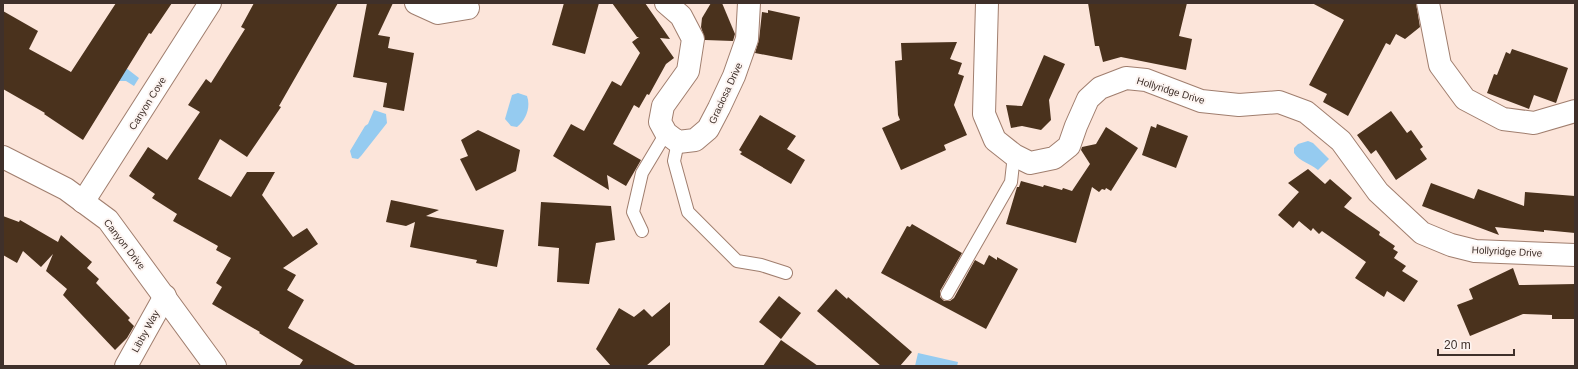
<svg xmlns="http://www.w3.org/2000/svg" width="1578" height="369" viewBox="0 0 1578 369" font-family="Helvetica,sans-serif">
<rect width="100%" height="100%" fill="#fce5da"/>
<g fill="#95cbf0">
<path d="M 108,54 L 139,78 L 134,86 L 126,81 L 119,81 Z"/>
<path d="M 518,93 L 527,96 C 531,107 526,120 517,127 L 511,126 L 505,119 L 512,95 Z"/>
<path d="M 374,110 L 386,114 L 387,123 L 361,156 L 358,159 L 352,158 L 350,151 L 365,126 L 368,124 Z"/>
<path d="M 1308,141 L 1313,143 L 1329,159 L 1318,170 C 1310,163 1300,162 1294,153 L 1294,148 L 1298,144 Z"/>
<path d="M 918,353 L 958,362 L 957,366 L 915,366 Z"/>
</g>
<g fill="#4a321d">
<path d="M 116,3 L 172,3 L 151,34 L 149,33 L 83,140 L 44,114 L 45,113 L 3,89 L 3,11 L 38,31 L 29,49 L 71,72 Z"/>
<path d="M 254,3 L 338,3 L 279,106 L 281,107 L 247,157 L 220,139 L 198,179 L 231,197 L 247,172 L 275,172 L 262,195 L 293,237 L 307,228 L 318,244 L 283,268 L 296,275 L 287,290 L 304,300 L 288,328 L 357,366 L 299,366 L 303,360 L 259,333 L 260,332 L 212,304 L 222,287 L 216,283 L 231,258 L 216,250 L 218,246 L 173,221 L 177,214 L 152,198 L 155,194 L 129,176 L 148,147 L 167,160 L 200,112 L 188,105 L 206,79 L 211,83 L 245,29 L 241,27 Z"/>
<path d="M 367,3 L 393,3 L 378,35 L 390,37 L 388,48 L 414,53 L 404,111 L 383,107 L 387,83 L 353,77 Z"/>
<path d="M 564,3 L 599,3 L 585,54 L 552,45 Z"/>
<path d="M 612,3 L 645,3 L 670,39 L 660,38 L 674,58 L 666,64 L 649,95 L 647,94 L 639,108 L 634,105 L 613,144 L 641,160 L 626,186 L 607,175 L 609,190 L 553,156 L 571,124 L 584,131 L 612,81 L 621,86 L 640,53 L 632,42 L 639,37 L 637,37 Z"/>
<path d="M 711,3 L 722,3 L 735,34 L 733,41 L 705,40 L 701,27 L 702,18 Z"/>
<path d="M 1088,3 L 1187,3 L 1179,36 L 1192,39 L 1186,70 L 1121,57 L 1103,62 L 1099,46 L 1095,46 Z"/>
<path d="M 1312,3 L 1416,3 L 1420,27 L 1405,39 L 1396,34 L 1390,45 L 1386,43 L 1348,116 L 1323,102 L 1327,94 L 1309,85 L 1344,20 Z"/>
<path d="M 768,10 L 800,17 L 792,60 L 755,53 L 759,40 L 762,12 L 768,13 Z"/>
<path d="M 957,42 L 950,59 L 962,63 L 958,74 L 964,76 L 954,105 L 967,135 L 944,145 L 946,150 L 901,170 L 882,128 L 900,120 L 898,115 L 895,61 L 902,60 L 901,43 Z"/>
<path d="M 1512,49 L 1568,68 L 1556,103 L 1534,95 L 1529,109 L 1487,93 L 1494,74 L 1497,75 L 1506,52 L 1510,54 Z"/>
<path d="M 1044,55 L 1065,64 L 1049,100 L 1051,120 L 1041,130 L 1022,126 L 1011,128 L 1006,105 L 1022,106 Z"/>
<path d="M 1391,111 L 1407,133 L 1411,130 L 1423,147 L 1420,149 L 1427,159 L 1396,180 L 1376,150 L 1371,154 L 1357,135 Z"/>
<path d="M 760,115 L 796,136 L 787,149 L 805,160 L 791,184 L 740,154 L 742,152 L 739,150 Z"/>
<path d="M 1157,124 L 1188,136 L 1176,168 L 1142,155 L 1151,126 L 1156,128 Z"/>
<path d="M 1106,127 L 1138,148 L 1111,191 L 1106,188 L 1105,190 L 1102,189 L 1099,192 L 1092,187 L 1076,243 L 1006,224 L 1017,187 L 1019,187 L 1021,181 L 1043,187 L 1044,185 L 1062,190 L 1063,188 L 1072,191 L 1090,164 L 1081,150 L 1082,147 L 1096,144 Z"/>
<path d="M 478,130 L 520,150 L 516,171 L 476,191 L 460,159 L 468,156 L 461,140 Z"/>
<path d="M 1308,169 L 1325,184 L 1330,179 L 1352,198 L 1344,207 L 1380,232 L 1379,235 L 1395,246 L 1393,249 L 1398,252 L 1394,258 L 1406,266 L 1402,271 L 1418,281 L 1404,302 L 1387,291 L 1384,297 L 1355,278 L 1366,262 L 1322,231 L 1319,234 L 1313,228 L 1311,231 L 1299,221 L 1293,228 L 1278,215 L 1299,192 L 1288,183 Z"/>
<path d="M 1431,183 L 1474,199 L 1478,189 L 1524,206 L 1525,192 L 1575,196 L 1575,233 L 1544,230 L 1544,232 L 1495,227 L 1499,235 L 1422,206 Z"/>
<path d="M 391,200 L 439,210 L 426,216 L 504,230 L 497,267 L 476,263 L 477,260 L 410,247 L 415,222 L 406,226 L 386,222 Z"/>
<path d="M 541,202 L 611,206 L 615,240 L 596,243 L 589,284 L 557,282 L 559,248 L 538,246 Z"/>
<path d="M 3,216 L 19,222 L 20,220 L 58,242 L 61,235 L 92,262 L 87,268 L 99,279 L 96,283 L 130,318 L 128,320 L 134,326 L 127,338 L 115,350 L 63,295 L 67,289 L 46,271 L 53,254 L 41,267 L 23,251 L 17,263 L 3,255 Z"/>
<path d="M 912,224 L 962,253 L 940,291 L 940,297 L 944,301 L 950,301 L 954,298 L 975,260 L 984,265 L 989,255 L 997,260 L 997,257 L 1018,269 L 986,329 L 881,273 L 907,226 L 910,227 Z"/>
<path d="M 1513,268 L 1519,285 L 1575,284 L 1575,319 L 1552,319 L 1552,315 L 1523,314 L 1470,336 L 1457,305 L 1473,299 L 1469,289 Z"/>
<path d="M 836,289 L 847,299 L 848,297 L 912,352 L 900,366 L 881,366 L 817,311 Z"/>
<path d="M 779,296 L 801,313 L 781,339 L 759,322 Z"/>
<path d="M 670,302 L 670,345 L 646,366 L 611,366 L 596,349 L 619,308 L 634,317 L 644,309 L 652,317 Z"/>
<path d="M 781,340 L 818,366 L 763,366 Z"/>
</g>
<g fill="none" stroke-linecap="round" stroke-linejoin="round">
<defs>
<g id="service">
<path d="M 678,142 L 674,161 L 688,212 L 737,261 L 761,265 L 786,273"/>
<path d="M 642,231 L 633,212 L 642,173 L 666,133"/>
<path d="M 947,294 L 1011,182 L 1014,155"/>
</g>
<g id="minor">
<path d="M 416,3 L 438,13 L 468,8"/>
<path d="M 666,3 L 681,16 L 693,39 L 688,71 L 663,106 L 660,122 L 666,133 L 678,142 L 695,140 L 708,129 L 719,108 L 734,76 L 747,39 L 749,3"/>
<path d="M 987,3 L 984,114 L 995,140 L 1014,155 L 1030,163 L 1054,158 L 1069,146 L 1076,126 L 1088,99 L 1100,88 L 1126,78 L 1146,80 L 1201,101 L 1239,105 L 1279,102 L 1306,112 L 1341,141 L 1378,192 L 1422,233 L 1451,245 L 1475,251 L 1575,255"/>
<path d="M 1428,3 L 1440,65 L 1465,99 L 1503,119 L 1534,123 L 1575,111"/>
<path d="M 83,202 L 210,3"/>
<path d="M 126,366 L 165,296"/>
</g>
<path id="tertiary" d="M 3,157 L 66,189 L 108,220 L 215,366"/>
</defs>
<use href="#service" stroke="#a07e6e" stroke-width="14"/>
<use href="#minor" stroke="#a07e6e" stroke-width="24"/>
<use href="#tertiary" stroke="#a07e6e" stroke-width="24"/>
<use href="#service" stroke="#fff" stroke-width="12"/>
<use href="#minor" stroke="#fff" stroke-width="22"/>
<use href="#tertiary" stroke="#fff" stroke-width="22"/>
</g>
<g text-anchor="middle" stroke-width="4" stroke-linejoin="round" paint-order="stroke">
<g font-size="10" fill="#3f302a" stroke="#fdf5f2">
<text transform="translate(1171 90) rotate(17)" y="4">Hollyridge Drive</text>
<text transform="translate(725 93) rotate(-65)" y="4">Graciosa Drive</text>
<text transform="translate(147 103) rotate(-58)" y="4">Canyon Cove</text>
<text transform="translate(125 244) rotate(52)" y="4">Canyon Drive</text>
<text transform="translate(1507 251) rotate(3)" y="4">Hollyridge Drive</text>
<text transform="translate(145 331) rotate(-61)" y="4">Libby Way</text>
</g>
</g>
<rect width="1578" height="369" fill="none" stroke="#3f302a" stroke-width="8"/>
<path d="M1438 349v6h76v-6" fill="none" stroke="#3f302a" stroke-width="2"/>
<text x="1444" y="349" font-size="12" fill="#3f302a" stroke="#fdf5f2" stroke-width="3" paint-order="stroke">20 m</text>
</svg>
